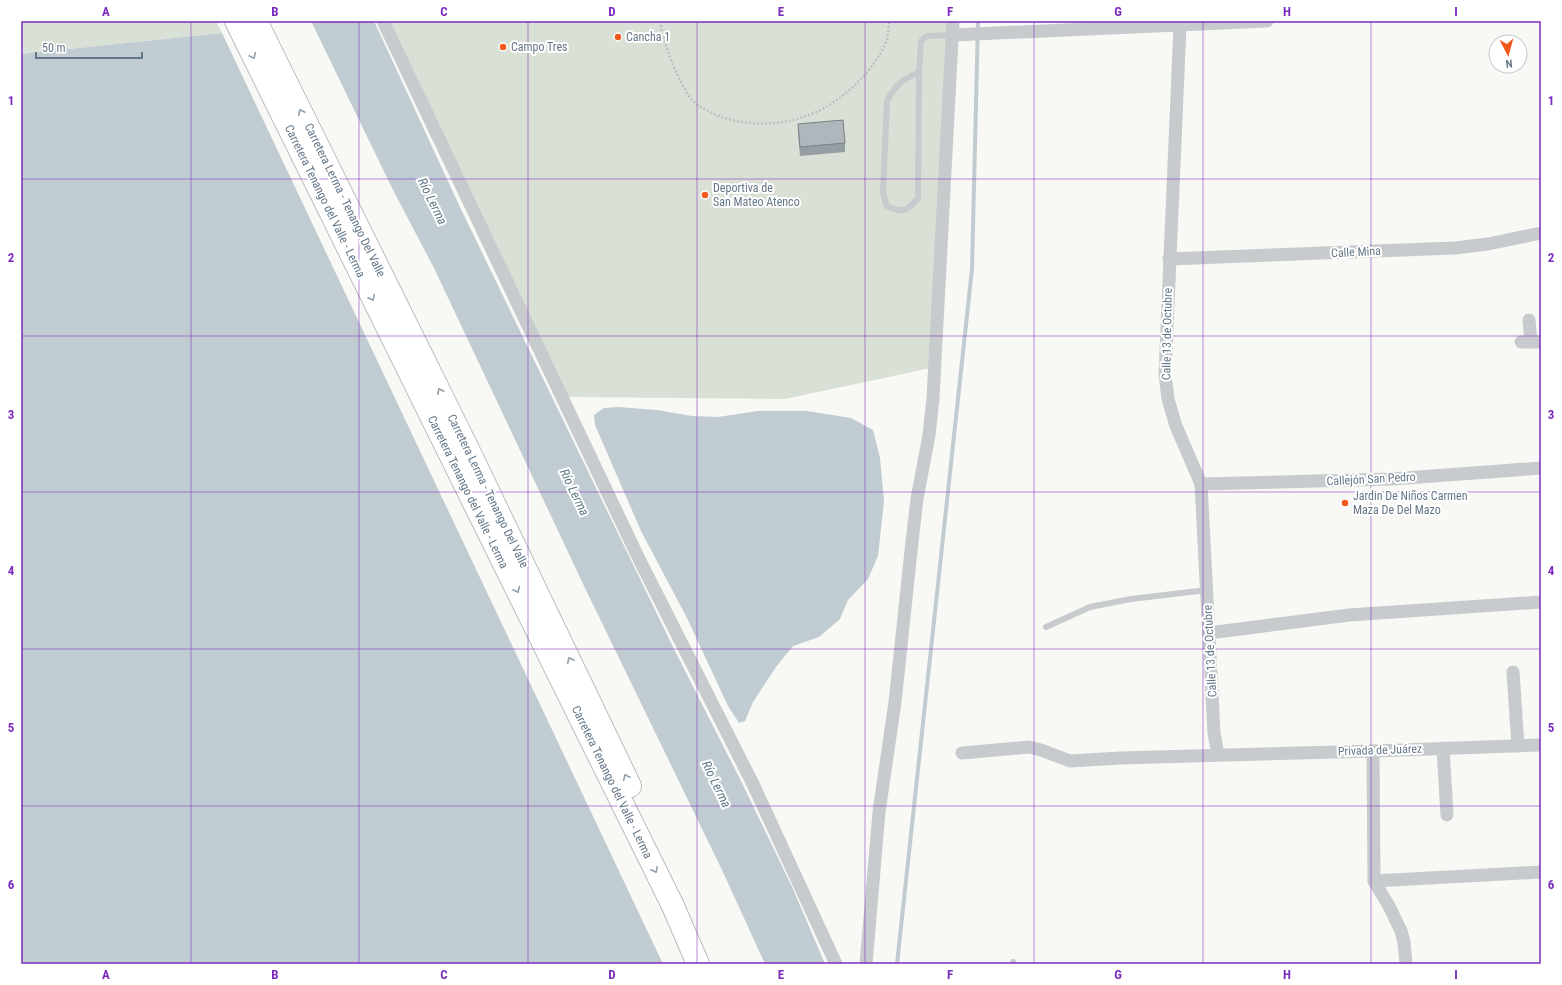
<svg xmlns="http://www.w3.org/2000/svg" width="1562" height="985" viewBox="0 0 1562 985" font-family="'Roboto Condensed',sans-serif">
<rect width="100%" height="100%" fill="#f8f8f4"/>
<g fill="#d9e0d5">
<path d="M 21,21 L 216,21 L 222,33 L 21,54 Z"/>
<path d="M 388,21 L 948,21 L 931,368 L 785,399 L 568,397 Z"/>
</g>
<g fill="#c1ccd2">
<path d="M 311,21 L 374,21 L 459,205 L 673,647 L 743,785 L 793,889 L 825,964 L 765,964 L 722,870 L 585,588 L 434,268 L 393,190 Z"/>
<path d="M 222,33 L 663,964 L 21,964 L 21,54 Z"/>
<path d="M 618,407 L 657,410 L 692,416 L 718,417 L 758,411 L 807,411 L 851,418 L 873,430 L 880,458 L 884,501 L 878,556 L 868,579 L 848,600 L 840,619 L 819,637 L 793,646 L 776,667 L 753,702 L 745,721 L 739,723 L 728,706 L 687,618 L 641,531 L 595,425 L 594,415 L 604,408 Z"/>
</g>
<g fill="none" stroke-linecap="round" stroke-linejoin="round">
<path stroke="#c1ccd2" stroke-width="4" d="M 897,964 L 972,269 L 978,21"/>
<defs>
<g id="highway">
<path d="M 236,21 L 673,906 L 698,964"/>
<path d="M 256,21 L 467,447 L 630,786"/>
</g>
</defs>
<use href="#highway" stroke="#b9bdc0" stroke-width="24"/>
<path stroke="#bec1c3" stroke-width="2.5" stroke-dasharray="2 2" stroke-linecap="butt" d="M 660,21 C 665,46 672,67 685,89 C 687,93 690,98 693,101 C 725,128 778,129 814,113 C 842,101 875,70 886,42 C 889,36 888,28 889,21"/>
<g stroke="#c7cbce" stroke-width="6">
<path d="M 919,72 L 918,198 C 907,211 904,214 887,206 L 883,193 L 887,101 C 896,84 902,80 919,72 Z"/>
<path d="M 919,72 L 921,41 L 927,36 L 953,35"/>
<path d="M 1046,627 L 1090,607 L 1131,599 L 1207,590"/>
<path d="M 1013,962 L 1013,964"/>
</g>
<g stroke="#c7cbce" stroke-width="13">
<path d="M 383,21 L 640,561 L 753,784 L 836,964"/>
<path d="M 1180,26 L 1165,374 L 1168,399 L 1176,426 L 1201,484 L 1214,733 L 1218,755"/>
<path d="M 953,35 L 1267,21"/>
<path d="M 1169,259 L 1455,248 L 1488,244 L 1541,233"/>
<path d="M 1529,320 L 1531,342"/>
<path d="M 1521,342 L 1541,342"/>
<path d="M 1201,484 L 1392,479 L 1541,468"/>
<path d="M 1209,633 L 1349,615 L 1541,602"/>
<path d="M 1513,672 L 1518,746"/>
<path d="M 1443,748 L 1447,815"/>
<path d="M 1373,751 L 1374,881 L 1389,906 L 1401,931 L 1404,942 L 1406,964"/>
<path d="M 962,753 L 1029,747 L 1041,750 L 1070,761 L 1120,758 L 1373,751 L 1541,745"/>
<path d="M 1374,881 L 1541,872"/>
<path d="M 866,964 L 879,812 L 895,702 L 912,542 L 917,499 L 929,435 L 933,398 L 953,21"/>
</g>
<use href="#highway" stroke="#fff" stroke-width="22"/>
</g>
<path fill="#969da3" d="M 798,124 L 845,143 L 845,152 L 800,156 L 798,133 Z"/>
<path fill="#afb7bd" stroke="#7a8084" d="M 843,120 L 845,143 L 800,147 L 798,124 Z"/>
<defs><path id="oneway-chevron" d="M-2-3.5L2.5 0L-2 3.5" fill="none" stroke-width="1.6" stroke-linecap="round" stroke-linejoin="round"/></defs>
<g stroke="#92a0ac">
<use href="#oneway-chevron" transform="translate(253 56) rotate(64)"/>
<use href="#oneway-chevron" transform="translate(301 112) rotate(-116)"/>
<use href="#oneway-chevron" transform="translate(372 298) rotate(64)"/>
<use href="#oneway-chevron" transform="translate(440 391) rotate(-116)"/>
<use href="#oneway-chevron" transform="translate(517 590) rotate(64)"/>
<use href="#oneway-chevron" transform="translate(570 660) rotate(-116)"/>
<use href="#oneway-chevron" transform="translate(626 777) rotate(-116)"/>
<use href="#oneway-chevron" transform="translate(655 870) rotate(64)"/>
</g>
<path fill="none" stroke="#7b2cbf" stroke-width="1" stroke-opacity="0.55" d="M 191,21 L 191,964M 359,21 L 359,964M 528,21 L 528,964M 697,21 L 697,964M 865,21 L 865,964M 1034,21 L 1034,964M 1203,21 L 1203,964M 1371,21 L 1371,964M 21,179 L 1541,179M 21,336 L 1541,336M 21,492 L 1541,492M 21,649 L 1541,649M 21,806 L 1541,806"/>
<g fill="#f2571b" stroke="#fff" stroke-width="1.5">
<circle cx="618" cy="37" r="4"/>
<circle cx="503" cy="47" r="4"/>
<circle cx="705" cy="195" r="4"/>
<circle cx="1345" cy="503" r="4"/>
</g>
<g text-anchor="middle" stroke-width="4" stroke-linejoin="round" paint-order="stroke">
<g font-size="12" fill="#647788" stroke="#fff" text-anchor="start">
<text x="626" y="41">Cancha 1</text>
<text x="511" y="51">Campo Tres</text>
<text x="713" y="192">Deportiva de<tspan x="713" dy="14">San Mateo Atenco</tspan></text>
<text x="1353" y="500">Jardin De Niños Carmen<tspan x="1353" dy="14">Maza De Del Mazo</tspan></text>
</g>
<g font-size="12" fill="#647788" stroke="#fff">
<text transform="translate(345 200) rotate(64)" y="4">Carretera Lerma - Tenango Del Valle</text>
<text transform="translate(325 201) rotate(64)" y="4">Carretera Tenango del Valle - Lerma</text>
<text transform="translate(1356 252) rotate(-3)" y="4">Calle Mina</text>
<text transform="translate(1167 334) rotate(-89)" y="4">Calle 13 de Octubre</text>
<text transform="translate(1371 479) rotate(-3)" y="4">Callejón San Pedro</text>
<text transform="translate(488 491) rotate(64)" y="4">Carretera Lerma - Tenango Del Valle</text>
<text transform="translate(468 492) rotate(64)" y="4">Carretera Tenango del Valle - Lerma</text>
<text transform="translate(1210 651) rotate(-93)" y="4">Calle 13 de Octubre</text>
<text transform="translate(1380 750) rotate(-2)" y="4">Privada de Juárez</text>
<text transform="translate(612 782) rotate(64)" y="4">Carretera Tenango del Valle - Lerma</text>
</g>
<g font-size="13" font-style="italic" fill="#607884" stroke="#fff">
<text transform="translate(433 201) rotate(64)" y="5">Río Lerma</text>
<text transform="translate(575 492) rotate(64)" y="5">Río Lerma</text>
<text transform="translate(717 784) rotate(64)" y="5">Río Lerma</text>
</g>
</g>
<rect width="1562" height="985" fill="none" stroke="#ffffff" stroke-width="44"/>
<g transform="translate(1508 54) rotate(174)"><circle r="19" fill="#ffffff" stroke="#c1c9cf"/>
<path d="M0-3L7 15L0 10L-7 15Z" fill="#f2571b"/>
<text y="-6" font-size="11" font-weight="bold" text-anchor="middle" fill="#647788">N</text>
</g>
<path d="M36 52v6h106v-6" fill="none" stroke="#647788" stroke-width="2"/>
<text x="42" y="52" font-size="12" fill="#647788" stroke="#ffffff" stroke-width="3" paint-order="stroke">50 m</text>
<rect x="22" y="22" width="1518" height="941" fill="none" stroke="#7b2cbf" stroke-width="1.5"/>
<g font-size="13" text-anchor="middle" font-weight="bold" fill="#7b2cbf">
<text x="106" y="16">A</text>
<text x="275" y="16">B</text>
<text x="444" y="16">C</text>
<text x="612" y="16">D</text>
<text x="781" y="16">E</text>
<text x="950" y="16">F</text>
<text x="1118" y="16">G</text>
<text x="1287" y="16">H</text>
<text x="1456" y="16">I</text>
<text x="11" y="105">1</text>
<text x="1551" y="105">1</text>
<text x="11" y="262">2</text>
<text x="1551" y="262">2</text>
<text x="11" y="419">3</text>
<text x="1551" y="419">3</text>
<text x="11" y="575">4</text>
<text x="1551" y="575">4</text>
<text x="11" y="732">5</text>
<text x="1551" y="732">5</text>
<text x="11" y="889">6</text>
<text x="1551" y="889">6</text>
<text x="106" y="979">A</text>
<text x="275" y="979">B</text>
<text x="444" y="979">C</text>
<text x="612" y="979">D</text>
<text x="781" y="979">E</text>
<text x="950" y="979">F</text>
<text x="1118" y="979">G</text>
<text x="1287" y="979">H</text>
<text x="1456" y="979">I</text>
</g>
</svg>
